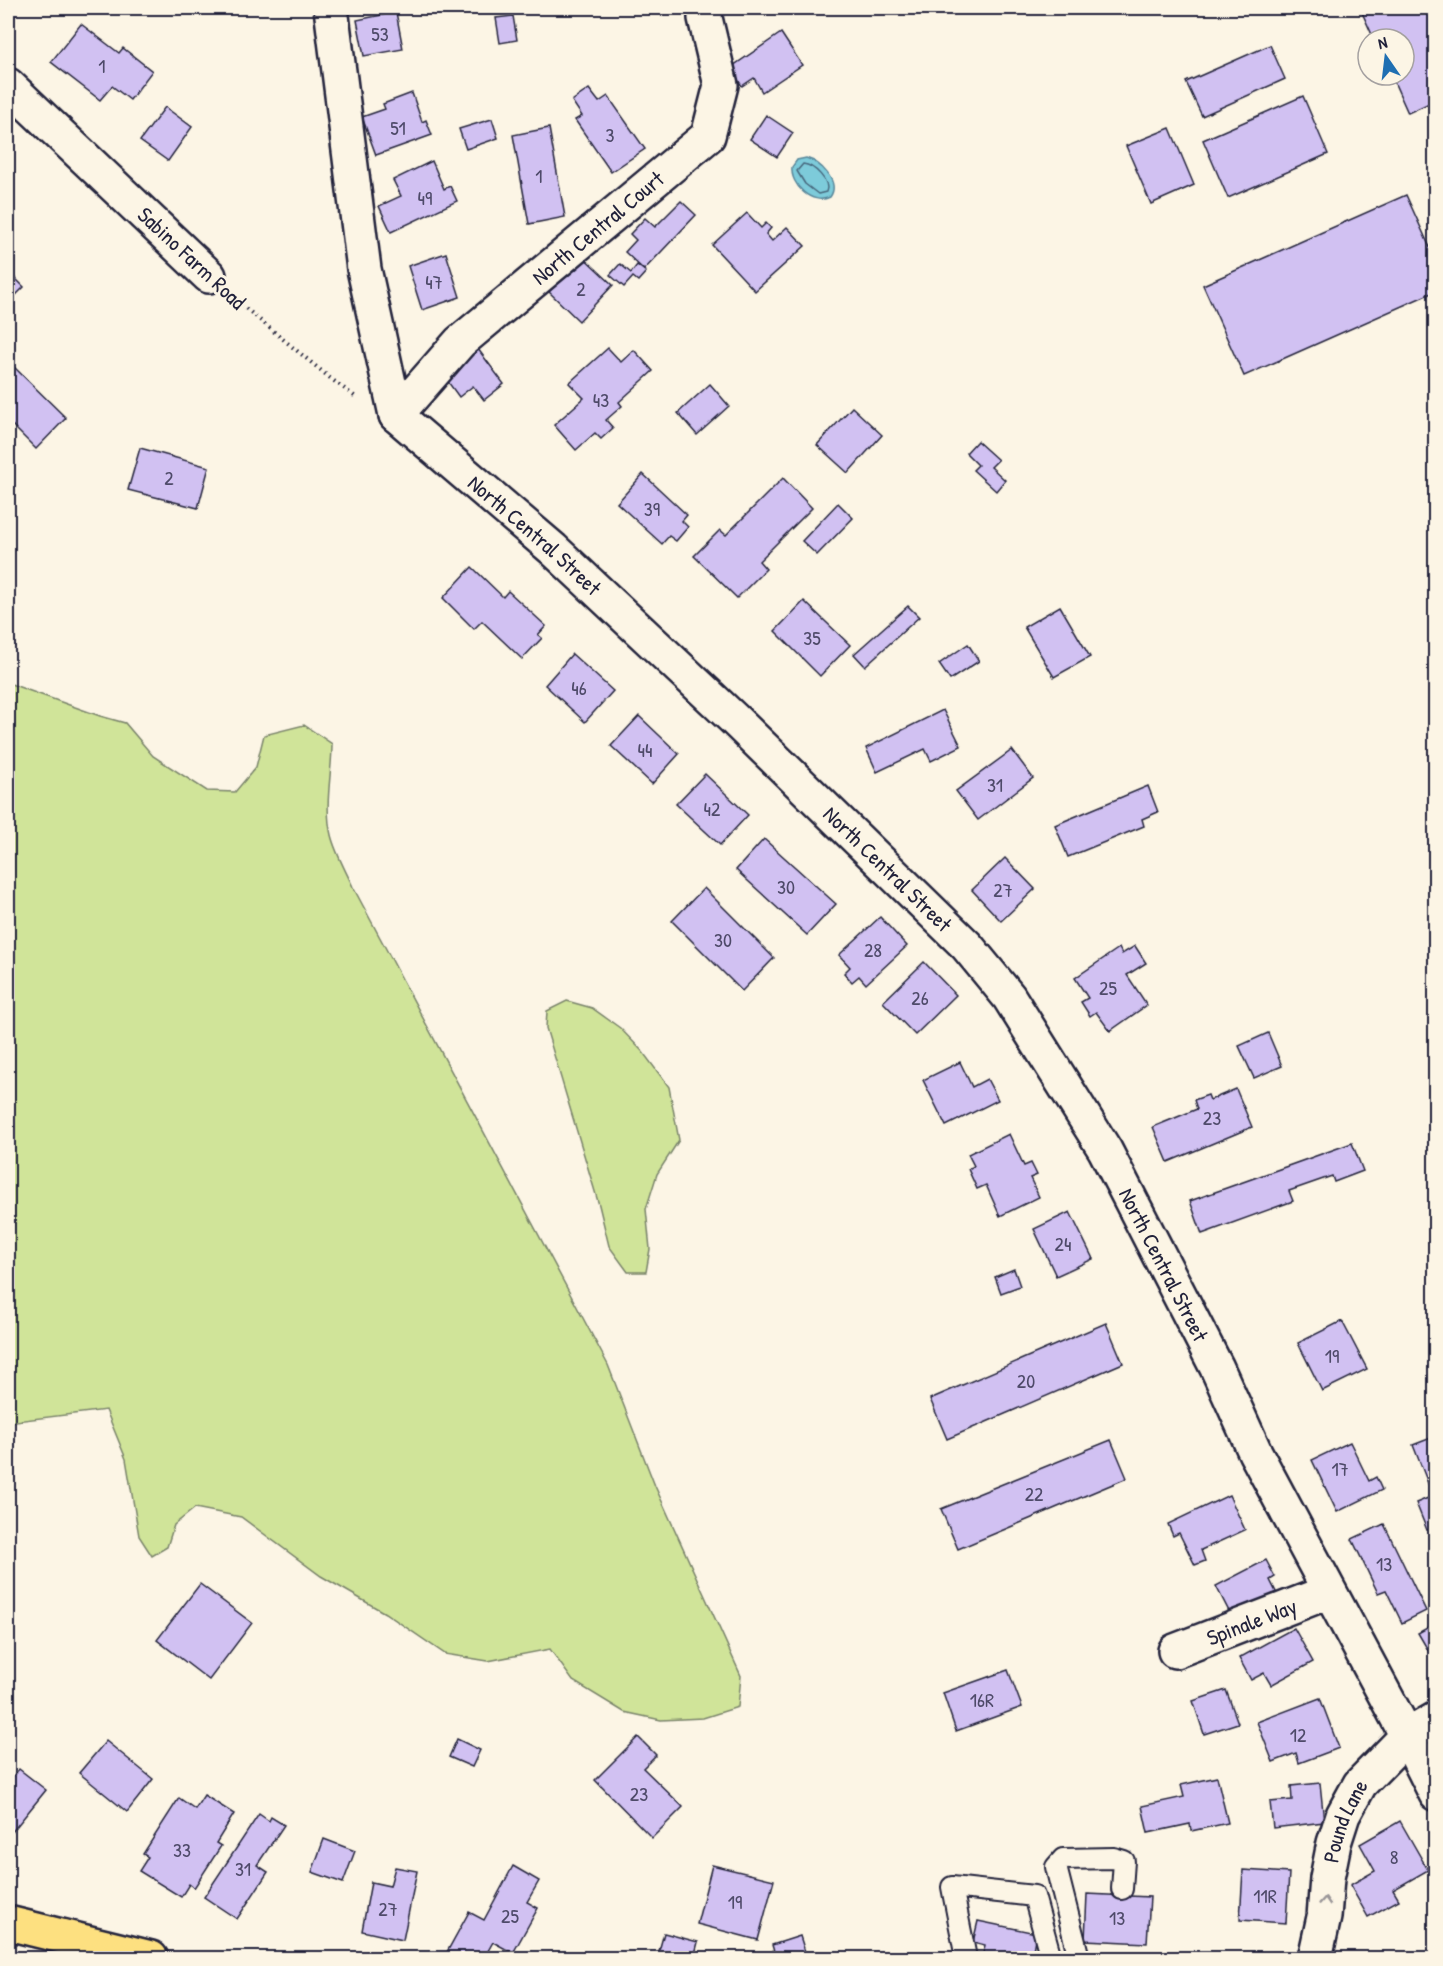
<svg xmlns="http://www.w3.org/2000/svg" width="1443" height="1966" viewBox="0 0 1443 1966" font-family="'Patrick Hand',sans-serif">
<rect width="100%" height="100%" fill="#fcf5e5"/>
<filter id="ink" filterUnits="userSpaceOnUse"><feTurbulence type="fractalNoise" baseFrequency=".0167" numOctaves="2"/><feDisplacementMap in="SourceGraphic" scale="12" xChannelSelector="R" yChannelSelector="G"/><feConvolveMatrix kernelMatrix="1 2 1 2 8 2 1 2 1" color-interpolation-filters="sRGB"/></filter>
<g filter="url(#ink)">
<g fill="#d0e499" stroke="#79836a" stroke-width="1.5">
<path d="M 8,683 L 100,716 L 125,723 L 153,756 L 207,791 L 235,792 L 256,767 L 264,735 L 304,725 L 332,744 C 332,773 324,806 331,835 C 335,852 346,871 353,887 L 608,1365 L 655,1486 L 741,1676 L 738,1707 L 703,1718 L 661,1720 L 624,1712 L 573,1681 L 550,1649 L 488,1661 L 445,1654 L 385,1613 L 321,1576 L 241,1517 L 195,1508 L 174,1525 L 167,1547 L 152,1556 L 139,1536 L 126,1459 L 106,1410 L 8,1422 Z"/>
<path d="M 567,1001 L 592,1008 L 620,1028 L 642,1051 L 669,1087 L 679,1140 L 657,1174 L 646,1209 L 650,1249 L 646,1272 L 628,1272 L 609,1246 L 599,1205 L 546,1028 L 547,1011 Z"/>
</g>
<path fill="#7dcbda" stroke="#59879a" stroke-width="1.5" d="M 806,158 C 820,162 841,182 830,197 C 812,206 790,185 792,167 L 797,160 Z"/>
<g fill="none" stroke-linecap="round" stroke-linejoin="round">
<path stroke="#46667b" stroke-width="1.5" d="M 803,164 C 814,165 831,182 826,192 L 818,194 L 805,184 L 797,171 Z"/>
</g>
<g fill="#d1c1f2" stroke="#22223b" stroke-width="1.5">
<path d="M 1360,8 L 1436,8 L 1436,100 L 1408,113 L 1391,75 L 1404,75 L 1404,39 L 1374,39 Z"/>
<path d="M 396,12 L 403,49 L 364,56 L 357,20 Z"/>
<path d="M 513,16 L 517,40 L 500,43 L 496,18 Z"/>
<path d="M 81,24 L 119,53 L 123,48 L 152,71 L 130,100 L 112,86 L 100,100 L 51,62 Z"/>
<path d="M 781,33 L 802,65 L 762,92 L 754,78 L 742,86 L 730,68 Z"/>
<path d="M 1270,45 L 1285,79 L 1202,116 L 1186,82 Z"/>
<path d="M 589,89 L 599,102 L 608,96 L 645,149 L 611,172 L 575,120 L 582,116 L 572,101 Z"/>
<path d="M 412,93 L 422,122 L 426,120 L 432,135 L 376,155 L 362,117 L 385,109 L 383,104 Z"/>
<path d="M 1303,96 L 1328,154 L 1228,198 L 1203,140 Z"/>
<path d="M 165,107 L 192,127 L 168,161 L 140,141 Z"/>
<path d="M 766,115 L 793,133 L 777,157 L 750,139 Z"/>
<path d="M 492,119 L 498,138 L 466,149 L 459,129 Z"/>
<path d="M 549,128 L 565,217 L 529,224 L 513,135 Z"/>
<path d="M 1170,128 L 1194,185 L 1151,204 L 1126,146 Z"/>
<path d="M 432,161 L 444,189 L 450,186 L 457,201 L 391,232 L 379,206 L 401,196 L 393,180 Z"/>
<path d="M 1406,195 L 1436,261 L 1436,291 L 1244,376 L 1203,285 Z"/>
<path d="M 681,201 L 696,215 L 644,270 L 625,252 L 636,240 L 630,234 L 645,218 L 655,227 Z"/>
<path d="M 747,213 L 761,228 L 766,223 L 771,228 L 766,234 L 772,241 L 787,227 L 805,246 L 755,291 L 712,245 Z"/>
<path d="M 578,252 L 613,285 L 579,321 L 549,292 L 561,278 Z"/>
<path d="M 446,253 L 460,297 L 422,310 L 408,266 Z"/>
<path d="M 620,264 L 631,273 L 637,265 L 646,272 L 638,281 L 633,277 L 624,287 L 610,275 Z"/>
<path d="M 8,271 L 24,287 L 8,303 Z"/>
<path d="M 475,345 L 504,384 L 484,400 L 473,386 L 459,397 L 440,371 Z"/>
<path d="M 608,348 L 621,362 L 634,350 L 653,371 L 619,402 L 622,406 L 606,420 L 613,428 L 601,439 L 595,433 L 576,450 L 554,425 L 584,398 L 569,383 Z"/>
<path d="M 14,367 L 66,418 L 36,449 L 8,421 L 8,374 Z"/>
<path d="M 710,384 L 729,406 L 697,435 L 678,413 Z"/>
<path d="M 852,407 L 882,435 L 848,473 L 817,445 Z"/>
<path d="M 977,441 L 998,460 L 991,467 L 1005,480 L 996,491 L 973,470 L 978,465 L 966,453 Z"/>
<path d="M 140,448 L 209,467 L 198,508 L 128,490 Z"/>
<path d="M 643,474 L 687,515 L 682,521 L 688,527 L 676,541 L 669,536 L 662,544 L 617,503 Z"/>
<path d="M 783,478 L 812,508 L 759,561 L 766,569 L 737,598 L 694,556 L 720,530 L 726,535 Z"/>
<path d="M 838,503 L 853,518 L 817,555 L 802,541 Z"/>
<path d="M 472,567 L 503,597 L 508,591 L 546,626 L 538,635 L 542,638 L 522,659 L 482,621 L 474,629 L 443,598 Z"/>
<path d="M 804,601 L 850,645 L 820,676 L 775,631 Z"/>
<path d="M 908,606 L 919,617 L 865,666 L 854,654 Z"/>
<path d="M 1060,606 L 1090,657 L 1054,677 L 1024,627 Z"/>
<path d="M 968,644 L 979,661 L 950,680 L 939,664 Z"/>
<path d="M 572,654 L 613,691 L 585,722 L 545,685 Z"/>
<path d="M 943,710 L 961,746 L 931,761 L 925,749 L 877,772 L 866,748 Z"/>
<path d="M 639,716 L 679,754 L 652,784 L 611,746 Z"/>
<path d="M 1012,750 L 1033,778 L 978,820 L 956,791 Z"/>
<path d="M 705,774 L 748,815 L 720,845 L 676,804 Z"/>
<path d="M 1148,786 L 1158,812 L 1142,819 L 1144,826 L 1068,857 L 1055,825 Z"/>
<path d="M 764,839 L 836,904 L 807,935 L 736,870 Z"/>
<path d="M 1005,858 L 1035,889 L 1001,921 L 972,890 Z"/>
<path d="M 704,888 L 774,958 L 742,991 L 672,921 Z"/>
<path d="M 880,917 L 907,946 L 866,984 L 859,976 L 852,982 L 844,973 L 850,967 L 839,955 Z"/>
<path d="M 1135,946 L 1146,963 L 1127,975 L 1147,1005 L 1110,1031 L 1096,1012 L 1090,1016 L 1081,1002 L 1088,998 L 1075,978 L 1119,948 L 1122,954 Z"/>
<path d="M 924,962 L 956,995 L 915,1035 L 883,1002 Z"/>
<path d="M 1268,1033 L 1282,1066 L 1254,1078 L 1239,1046 Z"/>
<path d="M 960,1062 L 972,1087 L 987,1079 L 998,1100 L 946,1126 L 923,1080 Z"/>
<path d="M 1236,1089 L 1252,1127 L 1168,1162 L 1153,1127 L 1197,1109 L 1194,1100 L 1208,1095 L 1210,1100 Z"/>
<path d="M 1009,1134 L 1024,1166 L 1031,1163 L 1037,1175 L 1030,1178 L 1039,1197 L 1000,1216 L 986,1185 L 977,1189 L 968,1169 L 974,1166 L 968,1154 Z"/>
<path d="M 1352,1143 L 1363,1171 L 1334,1182 L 1332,1176 L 1289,1191 L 1293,1201 L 1202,1234 L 1190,1201 Z"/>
<path d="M 1070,1212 L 1093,1259 L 1056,1276 L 1034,1229 Z"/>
<path d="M 1014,1269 L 1020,1286 L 1001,1293 L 995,1277 Z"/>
<path d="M 1342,1321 L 1367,1369 L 1322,1391 L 1298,1343 Z"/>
<path d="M 1106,1323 L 1123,1363 L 947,1439 L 930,1399 Z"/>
<path d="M 1436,1436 L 1436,1527 L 1427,1530 L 1416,1503 L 1433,1496 L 1413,1445 Z"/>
<path d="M 1111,1440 L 1127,1478 L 958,1549 L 941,1509 Z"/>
<path d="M 1350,1442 L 1369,1481 L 1376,1477 L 1382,1490 L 1337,1512 L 1312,1460 Z"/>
<path d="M 1229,1495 L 1245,1530 L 1201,1550 L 1205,1561 L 1195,1565 L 1179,1533 L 1173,1536 L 1168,1524 Z"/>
<path d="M 1384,1524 L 1426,1611 L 1402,1623 L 1386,1590 L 1378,1593 L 1352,1539 Z"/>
<path d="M 1266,1560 L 1275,1577 L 1270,1580 L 1279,1598 L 1234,1621 L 1216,1586 Z"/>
<path d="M 200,1584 L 252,1623 L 209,1680 L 157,1640 Z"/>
<path d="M 1436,1623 L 1436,1662 L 1435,1662 L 1418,1633 Z"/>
<path d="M 1294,1628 L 1313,1662 L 1271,1685 L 1264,1673 L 1251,1680 L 1239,1658 Z"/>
<path d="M 1008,1670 L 1022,1707 L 956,1731 L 943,1693 Z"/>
<path d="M 1226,1690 L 1238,1723 L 1204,1734 L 1193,1701 Z"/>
<path d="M 1320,1698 L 1339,1748 L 1299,1763 L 1296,1753 L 1273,1762 L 1257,1722 Z"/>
<path d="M 638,1737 L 656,1755 L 643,1768 L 683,1807 L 652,1838 L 595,1780 Z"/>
<path d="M 457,1739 L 480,1750 L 472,1767 L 449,1757 Z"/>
<path d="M 106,1741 L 153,1779 L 127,1812 L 79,1773 Z"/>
<path d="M 19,1769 L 46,1790 L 8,1837 L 8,1782 Z"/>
<path d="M 1217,1777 L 1228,1823 L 1191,1831 L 1190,1824 L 1148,1833 L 1142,1806 L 1184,1797 L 1181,1785 Z"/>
<path d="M 1320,1783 L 1324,1822 L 1273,1828 L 1270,1802 L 1292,1800 L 1291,1786 Z"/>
<path d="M 204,1795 L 234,1814 L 216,1843 L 221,1846 L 194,1888 L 189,1884 L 181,1897 L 139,1871 L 148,1857 L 143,1854 L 179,1798 L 195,1809 Z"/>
<path d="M 259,1814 L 269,1821 L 271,1817 L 284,1825 L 257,1865 L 268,1872 L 237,1919 L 204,1897 Z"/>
<path d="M 1400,1821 L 1428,1870 L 1393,1890 L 1399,1900 L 1368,1917 L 1350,1885 L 1375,1871 L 1360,1844 Z"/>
<path d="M 324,1839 L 355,1851 L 343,1883 L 312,1872 Z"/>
<path d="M 712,1865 L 774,1880 L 758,1940 L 697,1924 Z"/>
<path d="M 513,1866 L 539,1881 L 527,1902 L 538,1908 L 513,1953 L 493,1942 L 484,1958 L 460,1958 L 447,1952 L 469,1912 L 484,1920 Z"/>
<path d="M 395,1867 L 417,1871 L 403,1940 L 362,1931 L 371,1882 L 390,1886 Z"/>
<path d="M 1243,1870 L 1289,1873 L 1286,1923 L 1240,1920 Z"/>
<path d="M 1087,1894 L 1150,1897 L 1147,1943 L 1085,1940 Z"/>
<path d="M 978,1921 L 1036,1933 L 1032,1956 L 1042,1958 L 982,1958 L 985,1945 L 973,1942 Z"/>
<path d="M 664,1933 L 698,1942 L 694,1958 L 657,1958 Z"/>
<path d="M 800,1936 L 807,1958 L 776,1958 L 772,1945 Z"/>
</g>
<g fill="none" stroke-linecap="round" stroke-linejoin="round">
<defs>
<g id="service">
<path d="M 966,1958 L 952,1887 L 1034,1896 L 1051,1958"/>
<path d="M 1079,1958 L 1056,1867 L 1063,1859 L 1114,1858 L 1124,1861 L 1122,1889"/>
</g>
<g id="minor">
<path id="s1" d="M 331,8 L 364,269 L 396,415 L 553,549 L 734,719 L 967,946 L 1009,997 L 1105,1150 L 1217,1368 L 1255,1452 L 1407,1736 L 1436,1794"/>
<path d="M 8,85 L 209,276"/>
<path id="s2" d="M 396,415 L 460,342 L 708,136 L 721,85 L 705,18 L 706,8"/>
<path id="s3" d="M 1175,1651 L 1328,1592"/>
<path id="s4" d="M 1315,1958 L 1324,1917 L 1327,1878 L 1334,1843 L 1343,1815 L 1360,1784 L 1407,1736 L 1436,1719"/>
</g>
<path id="trunk" d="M 8,1923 L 151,1958"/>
</defs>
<use href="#service" stroke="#22223b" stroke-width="24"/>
<use href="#minor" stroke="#22223b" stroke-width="38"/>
<use href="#trunk" stroke="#22223b" stroke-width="38"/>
<path stroke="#22223b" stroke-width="4" stroke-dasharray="1.5 4.5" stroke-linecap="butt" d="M 232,297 L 330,378 L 357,398"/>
<use href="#service" stroke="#fcf5e5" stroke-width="20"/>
<use href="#minor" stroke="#fcf5e5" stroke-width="33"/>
<use href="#trunk" stroke="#fde080" stroke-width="33"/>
</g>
<defs><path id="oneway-chevron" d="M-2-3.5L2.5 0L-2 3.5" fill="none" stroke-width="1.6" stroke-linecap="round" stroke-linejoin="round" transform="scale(1.5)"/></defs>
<use stroke="#9a9698" href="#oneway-chevron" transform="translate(1325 1901) rotate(-86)"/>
</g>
<g text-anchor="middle" stroke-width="6" stroke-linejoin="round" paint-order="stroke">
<g font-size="20" fill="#4e4a69">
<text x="380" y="41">53</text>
<text x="102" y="73">1</text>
<text x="398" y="135">51</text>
<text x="610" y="142">3</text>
<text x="539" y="183">1</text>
<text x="425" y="205">49</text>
<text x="434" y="289">47</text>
<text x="581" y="296">2</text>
<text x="601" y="407">43</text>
<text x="169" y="485">2</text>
<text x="652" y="516">39</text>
<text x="812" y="645">35</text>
<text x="579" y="695">46</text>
<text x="645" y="757">44</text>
<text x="995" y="792">31</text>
<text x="712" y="816">42</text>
<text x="786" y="894">30</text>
<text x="1003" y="897">27</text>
<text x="723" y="947">30</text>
<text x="873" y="957">28</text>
<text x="1108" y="995">25</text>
<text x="920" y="1005">26</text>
<text x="1212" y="1125">23</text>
<text x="1063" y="1251">24</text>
<text x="1332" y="1363">19</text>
<text x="1026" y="1388">20</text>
<text x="1340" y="1476">17</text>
<text x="1034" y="1501">22</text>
<text x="1384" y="1571">13</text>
<text x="982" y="1707">16R</text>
<text x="1298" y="1742">12</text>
<text x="639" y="1801">23</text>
<text x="182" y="1857">33</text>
<text x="1394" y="1864">8</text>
<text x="243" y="1876">31</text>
<text x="1265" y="1903">11R</text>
<text x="735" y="1909">19</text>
<text x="388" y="1916">27</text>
<text x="510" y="1923">25</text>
<text x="1117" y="1925">13</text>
</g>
<g font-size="22" fill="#22223b" stroke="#fcf5e5">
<text dy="8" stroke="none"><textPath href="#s2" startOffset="276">North Central Court</textPath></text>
<text transform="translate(192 258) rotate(43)" y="8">Sabino Farm Road</text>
<text dy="8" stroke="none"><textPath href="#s1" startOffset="596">North Central Street</textPath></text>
<text dy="8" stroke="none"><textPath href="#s1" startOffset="1082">North Central Street</textPath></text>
<text dy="8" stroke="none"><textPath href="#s1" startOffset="1568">North Central Street</textPath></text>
<text dy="8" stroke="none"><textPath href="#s3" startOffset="82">Spinale Way</textPath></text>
<text dy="8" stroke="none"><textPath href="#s4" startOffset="141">Pound Lane</textPath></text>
</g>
</g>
<rect width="1443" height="1966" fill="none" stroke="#fcf5e5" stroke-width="30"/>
<rect x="15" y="15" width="1413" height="1936" fill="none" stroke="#22223b" stroke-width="2" filter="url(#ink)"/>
<g transform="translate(1386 57) rotate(346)"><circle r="28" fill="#fcf5e5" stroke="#a5a1a1" stroke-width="1.5"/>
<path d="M0-4.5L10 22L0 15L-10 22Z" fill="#1f6fb2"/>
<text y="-9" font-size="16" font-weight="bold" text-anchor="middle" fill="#22223b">N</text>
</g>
</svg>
